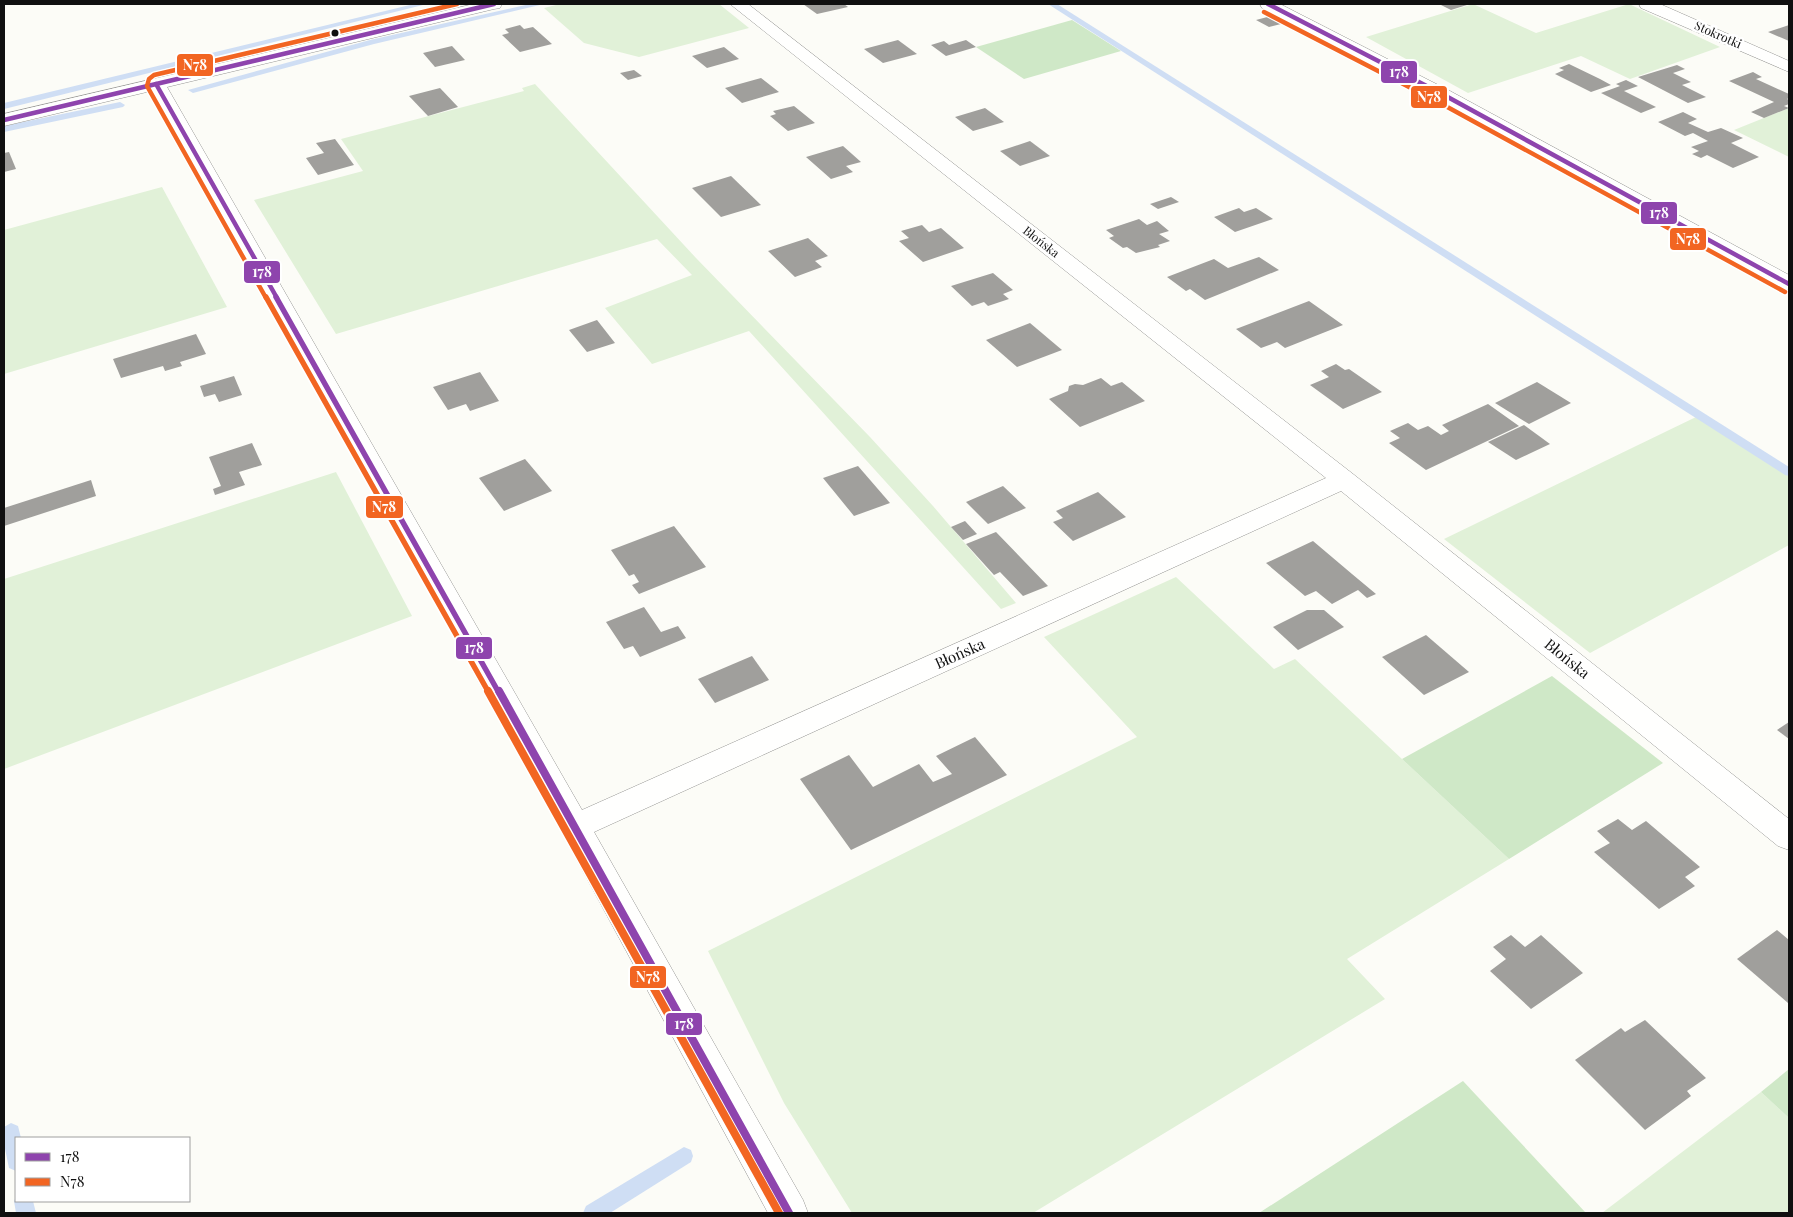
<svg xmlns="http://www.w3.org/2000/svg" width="1793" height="1217" viewBox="0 0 1793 1217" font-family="'Playfair Display',serif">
<rect width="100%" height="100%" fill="#fcfcf7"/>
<g fill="#e1f1d8">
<path d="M 560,4 L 719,4 L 749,28 L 639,57 L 584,43 L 544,8 Z"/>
<path d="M 1473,4 L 1536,33 L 1629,4 L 1720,47 L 1630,79 L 1581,56 L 1468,93 L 1366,37 Z"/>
<path d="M 535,84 L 696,258 L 870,437 L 933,506 L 1016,603 L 1001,609 L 749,331 L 652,364 L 605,308 L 692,275 L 657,239 L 336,334 L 254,200 L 363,171 L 341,139 L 524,91 L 522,88 Z"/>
<path d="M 1789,108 L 1789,157 L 1734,130 Z"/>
<path d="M 162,187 L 227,307 L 4,374 L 4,230 Z"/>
<path d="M 1696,417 L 1789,476 L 1789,545 L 1590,653 L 1444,539 Z"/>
<path d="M 336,472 L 412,616 L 4,769 L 4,579 Z"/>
<path d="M 1176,577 L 1274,669 L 1295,659 L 1509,859 L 1347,959 L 1385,999 L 1033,1213 L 852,1213 L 784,1103 L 708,951 L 1137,737 L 1044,637 Z"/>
<path d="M 1761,1092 L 1789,1118 L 1789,1213 L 1602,1213 Z"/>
</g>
<g fill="#cfe8c7">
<path d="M 1072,20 L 1121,51 L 1024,79 L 976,47 Z"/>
<path d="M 1552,676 L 1663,763 L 1509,859 L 1402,759 Z"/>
<path d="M 1789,1069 L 1789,1118 L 1761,1092 Z"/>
<path d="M 1463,1081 L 1586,1213 L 1259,1213 Z"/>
</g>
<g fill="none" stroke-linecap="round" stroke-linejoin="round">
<g fill="#cfdef4" fill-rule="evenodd">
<path d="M 414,4 L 427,4 L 4,109 L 4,103 Z"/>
<path d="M 530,4 L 544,4 L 374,44 L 193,93 L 188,90 L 370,40 Z"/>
<path d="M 1048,4 L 1057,4 L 1789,467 L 1789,476 L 1785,475 Z"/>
<path d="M 120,102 L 125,105 L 123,107 L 4,132 L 4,126 Z"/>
<path d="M 11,1123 L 18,1126 L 21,1138 L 16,1138 L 16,1171 L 9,1168 L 4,1144 L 4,1127 Z"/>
<path d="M 684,1147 L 691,1150 L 693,1156 L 691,1162 L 610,1213 L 583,1213 L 586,1206 Z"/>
<path d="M 16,1197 L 16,1201 L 33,1201 L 36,1213 L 16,1213 L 14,1201 Z"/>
</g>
</g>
<g fill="#a09f9c">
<path d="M 803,4 L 844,4 L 848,7 L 817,14 Z"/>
<path d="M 1439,4 L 1464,4 L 1467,5 L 1451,10 Z"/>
<path d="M 1271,16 L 1285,23 L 1269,27 L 1256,20 Z"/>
<path d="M 520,25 L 524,29 L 533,27 L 552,44 L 520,52 L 502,35 L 509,33 L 505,29 Z"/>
<path d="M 1789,25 L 1789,41 L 1768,32 Z"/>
<path d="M 898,40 L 917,54 L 883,63 L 864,49 Z"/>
<path d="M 966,40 L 976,47 L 946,56 L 931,45 L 944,41 L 949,45 Z"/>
<path d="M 452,46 L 465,60 L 435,67 L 423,53 Z"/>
<path d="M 724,47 L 739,59 L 707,68 L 692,56 Z"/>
<path d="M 1569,64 L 1600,79 L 1611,85 L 1591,92 L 1555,74 L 1564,70 L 1559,68 Z"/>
<path d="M 1677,65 L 1685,69 L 1673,73 L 1691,82 L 1682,85 L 1706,97 L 1688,103 L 1638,77 Z"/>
<path d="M 634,70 L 642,76 L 628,80 L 620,73 Z"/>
<path d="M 1753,72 L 1762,77 L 1756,79 L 1789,94 L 1789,98 L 1787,99 L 1789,100 L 1789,104 L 1784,106 L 1789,108 L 1764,118 L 1751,112 L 1774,102 L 1729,81 Z"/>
<path d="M 761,78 L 779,92 L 742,103 L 725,88 Z"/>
<path d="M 1626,80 L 1638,86 L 1624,91 L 1656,107 L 1641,113 L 1601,93 L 1620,86 L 1616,84 Z"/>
<path d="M 440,88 L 458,107 L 428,116 L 409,96 Z"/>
<path d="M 794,106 L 815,123 L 788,131 L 770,116 L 776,114 L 773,111 Z"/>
<path d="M 985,108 L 1004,122 L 973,131 L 955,117 Z"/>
<path d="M 1683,112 L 1697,119 L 1688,123 L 1708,132 L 1721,128 L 1743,138 L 1731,143 L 1759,157 L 1733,168 L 1707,155 L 1701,158 L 1692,154 L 1699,151 L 1691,147 L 1708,141 L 1693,133 L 1685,136 L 1658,122 Z"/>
<path d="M 335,139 L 354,165 L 318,175 L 306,158 L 324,153 L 316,143 Z"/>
<path d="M 1030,141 L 1050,156 L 1020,166 L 1000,151 Z"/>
<path d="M 843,146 L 861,162 L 846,166 L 853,172 L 831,179 L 806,157 Z"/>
<path d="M 9,152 L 16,169 L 4,172 L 4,153 Z"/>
<path d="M 731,176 L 761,205 L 721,217 L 692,188 Z"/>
<path d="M 1171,197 L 1179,202 L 1158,209 L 1150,204 Z"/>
<path d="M 1239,208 L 1244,212 L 1256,208 L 1273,219 L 1235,232 L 1214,217 Z"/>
<path d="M 1139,219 L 1147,225 L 1157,221 L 1169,231 L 1159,234 L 1170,241 L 1158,245 L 1160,247 L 1136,253 L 1127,247 L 1123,248 L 1109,238 L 1114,236 L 1106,230 Z"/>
<path d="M 922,225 L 929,232 L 941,228 L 964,248 L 923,262 L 899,241 L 909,238 L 901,231 Z"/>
<path d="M 808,238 L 828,256 L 815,261 L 822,267 L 795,277 L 768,251 Z"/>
<path d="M 1259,257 L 1279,270 L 1205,300 L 1190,289 L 1186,291 L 1167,277 L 1214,259 L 1228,268 Z"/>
<path d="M 993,273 L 1013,290 L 1003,294 L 1009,299 L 988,306 L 984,302 L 972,306 L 951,286 Z"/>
<path d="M 1309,301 L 1343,325 L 1285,348 L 1277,342 L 1261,348 L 1236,329 Z"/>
<path d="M 597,320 L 615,343 L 587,352 L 569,330 Z"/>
<path d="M 1030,323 L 1062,350 L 1017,367 L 986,340 Z"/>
<path d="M 196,334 L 206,354 L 180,362 L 182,366 L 165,371 L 163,366 L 121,378 L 113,359 Z"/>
<path d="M 1336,364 L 1345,370 L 1349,369 L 1382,392 L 1343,409 L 1310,385 L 1329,377 L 1321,371 Z"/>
<path d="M 480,372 L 499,401 L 470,411 L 466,404 L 448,410 L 433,387 Z"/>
<path d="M 234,376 L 242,395 L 219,402 L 215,394 L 204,397 L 200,386 Z"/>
<path d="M 1101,378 L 1111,386 L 1122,382 L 1145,401 L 1080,427 L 1049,399 L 1068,391 L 1069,386 L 1075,384 L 1083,385 Z"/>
<path d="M 1537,382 L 1571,403 L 1529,424 L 1495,403 Z"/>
<path d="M 1488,404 L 1519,426 L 1426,470 L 1389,443 L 1400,438 L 1390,431 L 1408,423 L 1418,430 L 1428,426 L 1441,435 L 1449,431 L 1442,425 Z"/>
<path d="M 1524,425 L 1550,444 L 1516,460 L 1488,442 Z"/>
<path d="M 252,443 L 262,465 L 239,472 L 245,485 L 215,495 L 213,489 L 221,486 L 209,457 Z"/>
<path d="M 525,459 L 552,491 L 504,511 L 479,478 Z"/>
<path d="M 858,466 L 890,503 L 854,516 L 823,478 Z"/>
<path d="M 91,480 L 96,496 L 4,526 L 4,508 Z"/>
<path d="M 1003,486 L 1026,508 L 988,524 L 966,502 Z"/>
<path d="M 1098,492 L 1126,517 L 1073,541 L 1053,522 L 1063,518 L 1056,511 Z"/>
<path d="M 965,521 L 977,534 L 963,540 L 951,527 Z"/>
<path d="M 674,526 L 706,567 L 639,594 L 632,585 L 639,582 L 634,574 L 629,576 L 611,550 Z"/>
<path d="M 996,532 L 1048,586 L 1023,596 L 1000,572 L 994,575 L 966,544 Z"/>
<path d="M 1313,541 L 1352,574 L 1376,594 L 1367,598 L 1358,590 L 1332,604 L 1316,591 L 1305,596 L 1266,563 Z"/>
<path d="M 644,607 L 661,632 L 678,626 L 686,638 L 640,657 L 633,646 L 624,649 L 606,622 Z"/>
<path d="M 1307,610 L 1324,610 L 1344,627 L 1298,650 L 1273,627 Z"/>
<path d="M 1426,635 L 1469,672 L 1424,695 L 1382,657 Z"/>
<path d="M 752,656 L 769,680 L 715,703 L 698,679 Z"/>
<path d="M 1789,722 L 1789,739 L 1777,730 Z"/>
<path d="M 975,737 L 1007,775 L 851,850 L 800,779 L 849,755 L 873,787 L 919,764 L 933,782 L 952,774 L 936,756 Z"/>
<path d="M 1618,819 L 1632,830 L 1646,821 L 1700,867 L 1685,877 L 1695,886 L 1659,909 L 1594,852 L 1610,843 L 1597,831 Z"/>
<path d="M 1777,930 L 1789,940 L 1789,1002 L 1788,1003 L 1737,959 Z"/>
<path d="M 1511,935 L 1525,947 L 1541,935 L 1583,973 L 1531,1009 L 1490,971 L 1506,959 L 1493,947 Z"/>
<path d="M 1645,1020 L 1706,1078 L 1687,1091 L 1691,1096 L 1645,1130 L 1575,1060 L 1621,1028 L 1625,1032 Z"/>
</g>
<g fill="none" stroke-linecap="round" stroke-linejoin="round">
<defs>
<g id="minor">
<path d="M 474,4 L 502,4 L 500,8 L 494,9 L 167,87 L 582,810 L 1326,478 L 730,4 L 748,4 L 1353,474 L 1789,819 L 1789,850 L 1778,846 L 1341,491 L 594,832 L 803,1200 L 808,1213 L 768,1213 L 564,836 L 151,91 L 4,126 L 4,114 Z"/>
<path d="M 1260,4 L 1280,4 L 1450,91 L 1789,275 L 1789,290 L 1781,289 L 1438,99 L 1262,8 Z"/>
<path d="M 1639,4 L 1660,4 L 1789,61 L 1789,72 L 1641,8 Z"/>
</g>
</defs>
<use href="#minor" stroke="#969694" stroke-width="1"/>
<use href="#minor" fill="#fffffe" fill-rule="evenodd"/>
<defs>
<g id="bus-1-far2">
<path d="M 1268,4 L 1444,95 L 1789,284"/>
<path d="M 156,84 L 277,298"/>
<path d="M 4,120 L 494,4"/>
</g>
<path id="bus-1-far1" d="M 276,297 L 499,693"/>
<path id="bus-1" d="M 499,691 L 789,1213"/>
<g id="bus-2-far2">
<path d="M 1264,12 L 1440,103 L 1785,292"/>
<path d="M 266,298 L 147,86 L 149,79 L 154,75 L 457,4"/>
</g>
<path id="bus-2-far1" d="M 266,297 L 489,693"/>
<path id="bus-2" d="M 488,691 L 779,1213"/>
</defs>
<use href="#bus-1-far2" stroke="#fff" stroke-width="7"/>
<use href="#bus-1-far1" stroke="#fff" stroke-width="9"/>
<use href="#bus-1" stroke="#fff" stroke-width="11"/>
<use href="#bus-2-far2" stroke="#fff" stroke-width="7"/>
<use href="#bus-2-far1" stroke="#fff" stroke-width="9"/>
<use href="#bus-2" stroke="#fff" stroke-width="11"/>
<use href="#bus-1-far2" stroke="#8e44ad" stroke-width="4.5"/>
<use href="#bus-1-far1" stroke="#8e44ad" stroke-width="5.5"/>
<use href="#bus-1" stroke="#8e44ad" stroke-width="8"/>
<use href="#bus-2-far2" stroke="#f26522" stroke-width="4.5"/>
<use href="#bus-2-far1" stroke="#f26522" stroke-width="5.5"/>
<use href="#bus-2" stroke="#f26522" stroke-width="8"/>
</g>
<circle fill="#101010" stroke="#fff" stroke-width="2" cx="335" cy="33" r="4.5"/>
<g text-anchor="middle" stroke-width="5" stroke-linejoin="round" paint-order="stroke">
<g font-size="12" fill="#101010" stroke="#fff">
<text transform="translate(1718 35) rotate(24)" y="4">Stokrotki</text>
<text transform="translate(1041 242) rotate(38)" y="4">Błońska</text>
</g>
<g font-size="15" fill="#101010" stroke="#fff">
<text transform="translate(960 654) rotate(-24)" y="5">Błońska</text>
<text transform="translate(1567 659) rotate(39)" y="5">Błońska</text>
</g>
</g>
<g stroke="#fff" stroke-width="2">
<rect x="176" y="53" width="38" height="24" rx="5" fill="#f26522"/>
<rect x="1380" y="60" width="38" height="24" rx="5" fill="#8e44ad"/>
<rect x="1410" y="85" width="38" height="24" rx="5" fill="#f26522"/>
<rect x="1640" y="201" width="38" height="24" rx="5" fill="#8e44ad"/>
<rect x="1669" y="227" width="38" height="24" rx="5" fill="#f26522"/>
<rect x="243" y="260" width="38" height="24" rx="5" fill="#8e44ad"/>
<rect x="365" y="495" width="39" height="24" rx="5" fill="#f26522"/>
<rect x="455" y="636" width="38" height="24" rx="5" fill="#8e44ad"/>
<rect x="629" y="965" width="38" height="24" rx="5" fill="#f26522"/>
<rect x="665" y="1012" width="38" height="24" rx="5" fill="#8e44ad"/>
</g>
<g font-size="14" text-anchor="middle" font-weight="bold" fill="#fff">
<text x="195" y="70">N78</text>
<text x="1399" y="77">178</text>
<text x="1429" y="102">N78</text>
<text x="1659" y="218">178</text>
<text x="1688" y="244">N78</text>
<text x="262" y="277">178</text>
<text x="384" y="512">N78</text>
<text x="474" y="653">178</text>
<text x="648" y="982">N78</text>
<text x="684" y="1029">178</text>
</g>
<rect width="1793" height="1217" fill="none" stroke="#101010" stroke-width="10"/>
<rect x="15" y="1137" width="175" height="65" fill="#ffffff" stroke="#9f9f9f"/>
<rect x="25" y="1153" width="25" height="8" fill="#8e44ad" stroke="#9f9f9f"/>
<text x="60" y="1162" font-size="15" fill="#101010">178</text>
<rect x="25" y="1178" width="25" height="8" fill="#f26522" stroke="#9f9f9f"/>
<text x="60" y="1187" font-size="15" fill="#101010">N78</text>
</svg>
